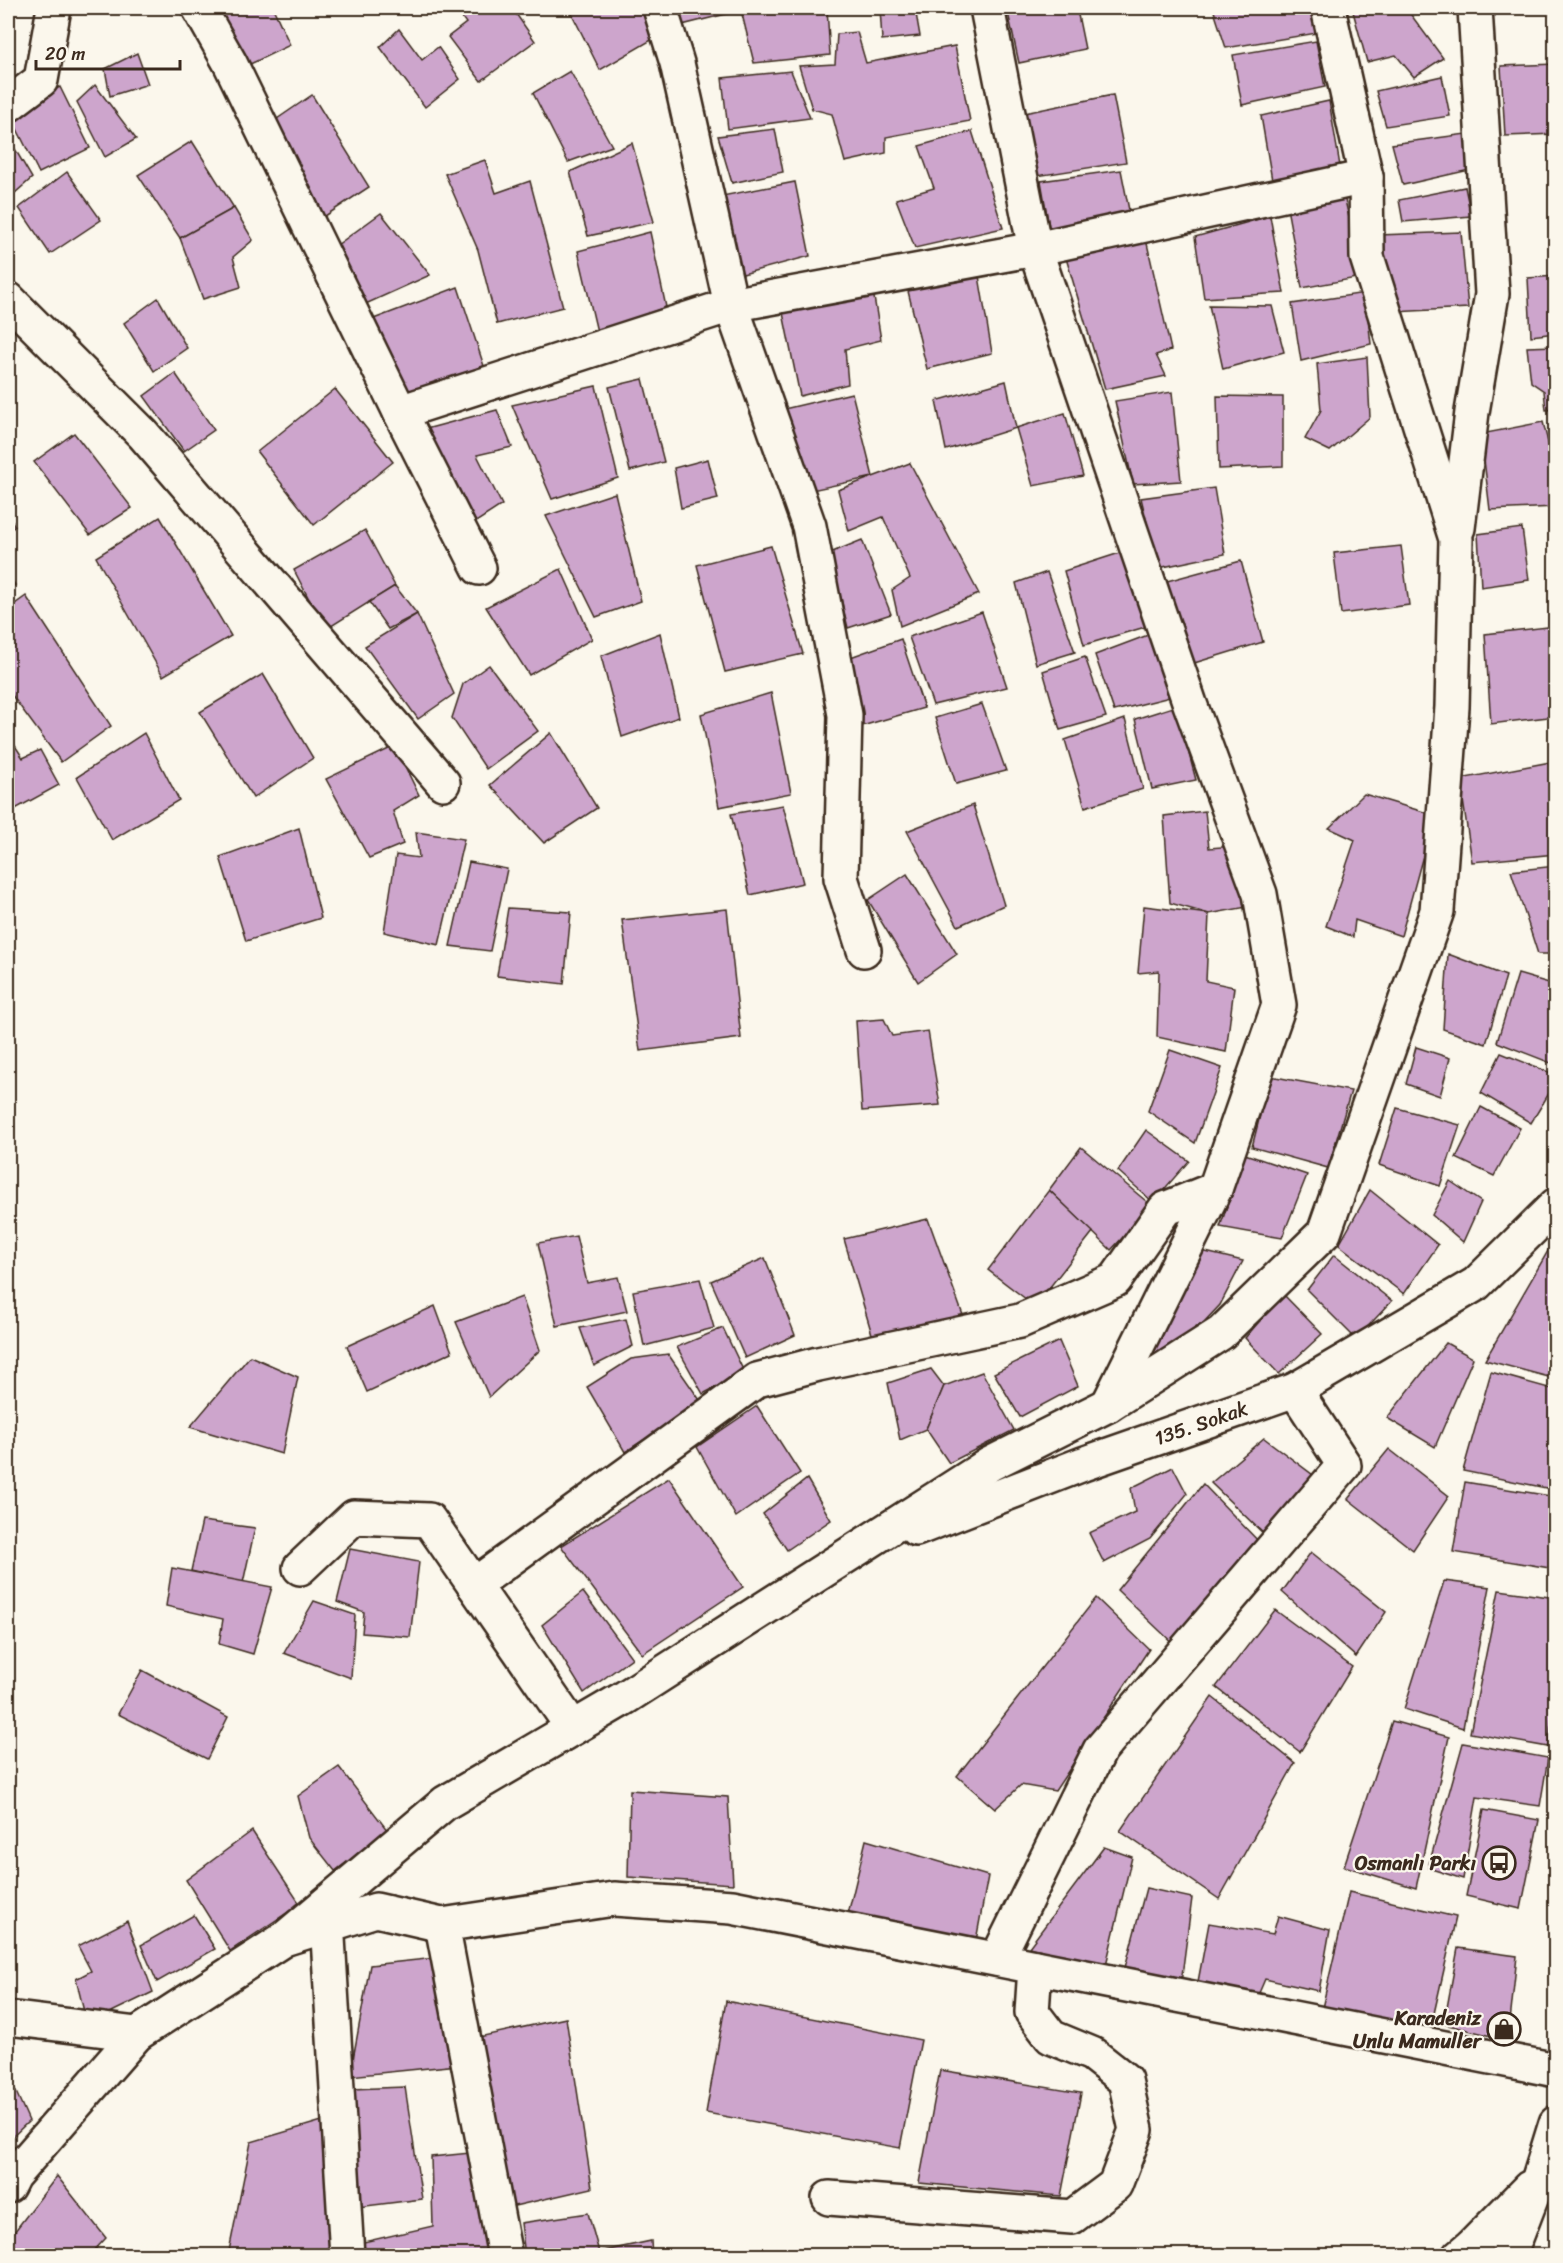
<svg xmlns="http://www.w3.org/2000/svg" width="1563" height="2263" viewBox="0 0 1563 2263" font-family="Sriracha,sans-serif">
<rect width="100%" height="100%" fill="#fbf7ec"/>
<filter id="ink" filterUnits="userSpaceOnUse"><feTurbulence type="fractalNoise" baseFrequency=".0167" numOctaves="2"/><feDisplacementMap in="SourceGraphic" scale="12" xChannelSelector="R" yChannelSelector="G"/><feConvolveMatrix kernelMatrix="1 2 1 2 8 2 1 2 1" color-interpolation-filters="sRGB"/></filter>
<g filter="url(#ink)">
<g fill="#cda5cc" stroke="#3b2a1e" stroke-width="1.5">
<path d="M 234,8 L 273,8 L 290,45 L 244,67 L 218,15 Z"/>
<path d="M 455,8 L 512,8 L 535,41 L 481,81 L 448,37 L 466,23 Z"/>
<path d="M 569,8 L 647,8 L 660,35 L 600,70 Z"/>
<path d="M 677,8 L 750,8 L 682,25 Z"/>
<path d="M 753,8 L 827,8 L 830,55 L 754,63 L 741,10 Z"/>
<path d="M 880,8 L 915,8 L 920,36 L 882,40 Z"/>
<path d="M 1007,8 L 1058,8 L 1059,10 L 1077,10 L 1085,49 L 1019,63 Z"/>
<path d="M 1213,8 L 1310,8 L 1317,33 L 1226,48 Z"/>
<path d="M 1352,8 L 1406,8 L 1443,58 L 1414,77 L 1396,55 L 1367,62 Z"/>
<path d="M 1551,12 L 1556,12 L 1556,51 Z"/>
<path d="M 399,29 L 422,60 L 438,47 L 460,79 L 425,107 L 380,47 Z"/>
<path d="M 857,32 L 866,63 L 955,46 L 970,121 L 886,137 L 886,153 L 845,162 L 832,114 L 812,109 L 799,66 L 835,64 L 837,34 Z"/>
<path d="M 1316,41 L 1325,87 L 1242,105 L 1233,55 Z"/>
<path d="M 137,53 L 148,84 L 110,96 L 105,69 Z"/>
<path d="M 1556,64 L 1556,134 L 1505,136 L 1501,66 Z"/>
<path d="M 570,71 L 612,146 L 568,162 L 533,93 Z"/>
<path d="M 791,71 L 810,118 L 728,129 L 722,78 Z"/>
<path d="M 1442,76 L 1450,116 L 1386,126 L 1376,91 Z"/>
<path d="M 95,85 L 136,139 L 105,157 L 77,102 Z"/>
<path d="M 60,87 L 90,148 L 39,173 L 9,113 Z"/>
<path d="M 312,95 L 369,187 L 319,220 L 277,119 Z"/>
<path d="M 1113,95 L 1126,162 L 1037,176 L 1024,113 Z"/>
<path d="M 1329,101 L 1341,172 L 1273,186 L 1261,116 Z"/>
<path d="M 775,129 L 783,172 L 732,183 L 718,136 Z"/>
<path d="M 972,131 L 1003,228 L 915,248 L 896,199 L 934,188 L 919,146 Z"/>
<path d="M 1466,134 L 1474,169 L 1403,185 L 1392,144 Z"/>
<path d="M 8,137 L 32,178 L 8,199 Z"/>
<path d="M 192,141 L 234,208 L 180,238 L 138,175 Z"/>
<path d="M 632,143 L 654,222 L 588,236 L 570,172 Z"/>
<path d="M 485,160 L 496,193 L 530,181 L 563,307 L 497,324 L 478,250 L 445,174 Z"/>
<path d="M 1121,170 L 1131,220 L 1051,238 L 1041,181 Z"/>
<path d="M 67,172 L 101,220 L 50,254 L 19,208 Z"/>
<path d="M 795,182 L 810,256 L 739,275 L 722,196 Z"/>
<path d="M 1465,187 L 1471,216 L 1403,222 L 1399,200 Z"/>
<path d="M 1345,200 L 1362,277 L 1302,288 L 1287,208 Z"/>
<path d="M 234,208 L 253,240 L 233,257 L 241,287 L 203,299 L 180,238 Z"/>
<path d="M 381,213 L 430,275 L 359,307 L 333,248 Z"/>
<path d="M 1270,216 L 1284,293 L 1204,298 L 1195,237 Z"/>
<path d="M 650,232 L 666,307 L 597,332 L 578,251 Z"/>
<path d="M 1461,232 L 1468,308 L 1394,312 L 1378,235 Z"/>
<path d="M 1146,239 L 1171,350 L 1156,355 L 1166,376 L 1105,389 L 1066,258 Z"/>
<path d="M 978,270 L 992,353 L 927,369 L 907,287 Z"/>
<path d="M 1556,276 L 1556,333 L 1531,336 L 1528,278 Z"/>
<path d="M 458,287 L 484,366 L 400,395 L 371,320 Z"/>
<path d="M 873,291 L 881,340 L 845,349 L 848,384 L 800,396 L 782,308 Z"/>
<path d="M 1365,293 L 1371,344 L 1301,361 L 1292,304 Z"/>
<path d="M 158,298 L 187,348 L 154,371 L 124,323 Z"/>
<path d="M 1209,305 L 1272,306 L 1284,352 L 1223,369 Z"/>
<path d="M 1556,346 L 1556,409 L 1546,410 L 1544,391 L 1531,382 L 1527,347 Z"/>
<path d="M 1367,357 L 1370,417 L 1330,451 L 1305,439 L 1321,410 L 1317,364 Z"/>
<path d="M 175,373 L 214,430 L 184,451 L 144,396 Z"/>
<path d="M 643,379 L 664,462 L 630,471 L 609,387 Z"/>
<path d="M 1006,381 L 1016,428 L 946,450 L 936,401 Z"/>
<path d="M 596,386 L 618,478 L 552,499 L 512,405 Z"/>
<path d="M 335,389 L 393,462 L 314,525 L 257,452 Z"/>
<path d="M 1172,392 L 1181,481 L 1133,484 L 1115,401 Z"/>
<path d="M 852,393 L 873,477 L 812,490 L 784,409 Z"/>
<path d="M 1217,396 L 1283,397 L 1283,466 L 1219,469 Z"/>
<path d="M 497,410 L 512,447 L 477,455 L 502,505 L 476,522 L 426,429 Z"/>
<path d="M 1065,413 L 1083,476 L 1033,486 L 1016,428 Z"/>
<path d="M 1543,422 L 1556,475 L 1556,507 L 1490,510 L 1481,434 Z"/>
<path d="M 74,433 L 132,508 L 90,535 L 34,462 Z"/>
<path d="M 708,459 L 718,499 L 681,508 L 674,468 Z"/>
<path d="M 910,463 L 979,594 L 900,626 L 892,590 L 910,578 L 883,517 L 849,531 L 838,490 Z"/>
<path d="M 1214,488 L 1225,554 L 1158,568 L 1141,498 Z"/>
<path d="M 615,493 L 641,601 L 596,617 L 546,516 Z"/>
<path d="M 8,515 L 15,526 L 8,532 Z"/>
<path d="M 160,517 L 231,636 L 163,676 L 96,557 Z"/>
<path d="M 1522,528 L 1529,580 L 1481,587 L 1478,534 Z"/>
<path d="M 365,530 L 395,586 L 325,630 L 294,570 Z"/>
<path d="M 862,540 L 891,614 L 848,628 L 830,553 Z"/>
<path d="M 771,546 L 803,654 L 725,672 L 697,565 Z"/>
<path d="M 1401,546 L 1409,605 L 1341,614 L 1334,553 Z"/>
<path d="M 1129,550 L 1152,625 L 1084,645 L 1064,571 Z"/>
<path d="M 1241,561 L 1263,642 L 1191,664 L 1167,581 Z"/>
<path d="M 561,569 L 592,639 L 529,675 L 486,607 Z"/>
<path d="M 1047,572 L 1075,652 L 1036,664 L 1016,583 Z"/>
<path d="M 8,574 L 15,585 L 8,591 Z"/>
<path d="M 395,586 L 417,614 L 388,629 L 369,602 Z"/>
<path d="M 26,596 L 111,726 L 61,762 L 8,690 L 8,609 Z"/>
<path d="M 982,612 L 1007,687 L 933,705 L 909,637 Z"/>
<path d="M 417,614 L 454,694 L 418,719 L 365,646 Z"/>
<path d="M 1556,626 L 1556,716 L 1491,724 L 1485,634 Z"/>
<path d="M 660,633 L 679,717 L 622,737 L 601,656 Z"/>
<path d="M 1148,635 L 1170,697 L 1114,711 L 1095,655 Z"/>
<path d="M 901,639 L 924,708 L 862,726 L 845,659 Z"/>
<path d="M 1085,657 L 1106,717 L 1060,730 L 1043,671 Z"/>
<path d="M 489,665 L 538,731 L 486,769 L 452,718 L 463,684 Z"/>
<path d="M 263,674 L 313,758 L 253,798 L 200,712 Z"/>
<path d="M 771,693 L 791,793 L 719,807 L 701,714 Z"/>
<path d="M 982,704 L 1006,771 L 956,784 L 935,718 Z"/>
<path d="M 1176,706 L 1196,780 L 1152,789 L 1135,719 Z"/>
<path d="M 1125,719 L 1143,789 L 1085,807 L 1065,740 Z"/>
<path d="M 144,733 L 179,800 L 112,840 L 77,777 Z"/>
<path d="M 551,733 L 597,808 L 544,843 L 490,785 Z"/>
<path d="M 8,735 L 23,758 L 40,750 L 59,785 L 8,813 Z"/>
<path d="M 395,746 L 419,795 L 393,811 L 403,844 L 369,858 L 326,779 Z"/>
<path d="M 1556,761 L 1556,854 L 1472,862 L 1460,779 Z"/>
<path d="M 1364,794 L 1434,815 L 1401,936 L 1355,920 L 1353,937 L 1326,926 L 1355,840 L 1329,828 Z"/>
<path d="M 783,805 L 803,883 L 750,895 L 731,814 Z"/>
<path d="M 973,805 L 1004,905 L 958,926 L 907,831 Z"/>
<path d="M 1205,811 L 1209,848 L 1235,846 L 1247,907 L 1209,914 L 1170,903 L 1164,816 Z"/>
<path d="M 299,828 L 321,918 L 246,941 L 220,857 Z"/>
<path d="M 416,832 L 464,839 L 439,945 L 384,932 L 396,855 L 419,858 Z"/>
<path d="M 469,862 L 507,869 L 490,951 L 450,946 Z"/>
<path d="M 1556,866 L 1556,954 L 1538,954 L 1511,871 Z"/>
<path d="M 907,874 L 957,954 L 918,982 L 868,900 Z"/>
<path d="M 1144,906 L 1209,914 L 1206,981 L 1234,987 L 1226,1052 L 1157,1037 L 1159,971 L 1138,973 Z"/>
<path d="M 508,908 L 571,912 L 564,984 L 497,976 Z"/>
<path d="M 727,909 L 741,1038 L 640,1051 L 622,920 Z"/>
<path d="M 1448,954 L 1506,976 L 1486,1044 L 1443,1029 Z"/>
<path d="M 1518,974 L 1556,985 L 1556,1065 L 1497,1042 Z"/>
<path d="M 884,1019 L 892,1036 L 928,1031 L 940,1105 L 862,1111 L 856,1021 Z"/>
<path d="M 1416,1047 L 1450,1058 L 1440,1096 L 1406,1084 Z"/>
<path d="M 1170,1050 L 1222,1068 L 1195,1143 L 1148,1111 Z"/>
<path d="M 1501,1053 L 1556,1075 L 1556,1082 L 1531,1123 L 1481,1093 Z"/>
<path d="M 1270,1076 L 1351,1091 L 1328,1168 L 1252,1147 Z"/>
<path d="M 1481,1107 L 1520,1128 L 1494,1176 L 1456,1158 Z"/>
<path d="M 1397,1108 L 1460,1125 L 1440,1186 L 1379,1165 Z"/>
<path d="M 1146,1130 L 1189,1161 L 1153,1202 L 1118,1171 Z"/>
<path d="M 1081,1147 L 1152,1206 L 1111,1250 L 1049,1190 Z"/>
<path d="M 1245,1154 L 1307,1175 L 1282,1238 L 1220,1227 Z"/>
<path d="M 1450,1181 L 1481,1202 L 1463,1242 L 1432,1215 Z"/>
<path d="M 1049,1190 L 1093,1232 L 1035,1306 L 988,1270 Z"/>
<path d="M 1370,1190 L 1438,1245 L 1404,1294 L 1339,1245 Z"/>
<path d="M 928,1219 L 964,1318 L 874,1341 L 844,1239 Z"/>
<path d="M 576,1236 L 587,1283 L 618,1277 L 627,1311 L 557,1326 L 538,1243 Z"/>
<path d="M 1556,1237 L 1556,1379 L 1485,1360 Z"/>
<path d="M 1193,1249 L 1243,1261 L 1220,1305 L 1186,1341 L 1145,1361 Z"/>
<path d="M 1334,1255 L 1392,1301 L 1356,1339 L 1307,1290 Z"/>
<path d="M 765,1258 L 795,1335 L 745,1358 L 711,1281 Z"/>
<path d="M 700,1279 L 714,1328 L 644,1346 L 633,1291 Z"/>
<path d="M 1283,1294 L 1322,1334 L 1279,1374 L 1245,1338 Z"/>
<path d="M 522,1297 L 540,1350 L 489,1397 L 456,1322 Z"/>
<path d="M 435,1306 L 452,1352 L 367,1392 L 347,1346 Z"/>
<path d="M 626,1319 L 633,1346 L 594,1366 L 580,1328 Z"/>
<path d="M 723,1328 L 744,1372 L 703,1394 L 677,1347 Z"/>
<path d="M 1059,1341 L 1078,1386 L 1020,1417 L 994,1373 Z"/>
<path d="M 1446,1343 L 1473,1358 L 1435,1447 L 1387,1418 Z"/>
<path d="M 668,1354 L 702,1403 L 625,1452 L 587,1387 L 631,1359 Z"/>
<path d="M 250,1356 L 298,1377 L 282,1454 L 190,1427 Z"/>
<path d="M 931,1369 L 944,1386 L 926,1429 L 900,1440 L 888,1383 Z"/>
<path d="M 982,1372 L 1014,1430 L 949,1463 L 926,1429 L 944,1386 Z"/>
<path d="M 1491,1372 L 1556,1390 L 1556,1490 L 1463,1471 Z"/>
<path d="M 757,1406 L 800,1473 L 736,1517 L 697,1447 Z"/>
<path d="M 1264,1438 L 1313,1475 L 1267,1537 L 1211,1483 Z"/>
<path d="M 1389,1449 L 1449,1496 L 1413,1550 L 1348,1499 Z"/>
<path d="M 1173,1467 L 1187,1494 L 1150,1539 L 1104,1563 L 1089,1533 L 1135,1512 L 1131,1488 Z"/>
<path d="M 669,1478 L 743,1587 L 642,1654 L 561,1546 Z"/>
<path d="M 807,1479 L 831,1520 L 787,1550 L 763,1514 Z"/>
<path d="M 1465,1482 L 1556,1497 L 1556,1569 L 1453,1552 Z"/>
<path d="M 1203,1484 L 1264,1547 L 1182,1652 L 1117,1590 Z"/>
<path d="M 202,1521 L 255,1528 L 243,1583 L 191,1571 Z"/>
<path d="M 350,1549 L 419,1562 L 410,1637 L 362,1633 L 364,1612 L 337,1602 Z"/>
<path d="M 1311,1552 L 1386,1612 L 1356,1657 L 1282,1592 Z"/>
<path d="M 172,1568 L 272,1587 L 253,1654 L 219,1644 L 223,1619 L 166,1606 Z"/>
<path d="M 1444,1581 L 1490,1587 L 1463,1728 L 1404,1709 Z"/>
<path d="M 1499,1590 L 1556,1598 L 1556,1681 L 1548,1747 L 1470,1733 Z"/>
<path d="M 583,1592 L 632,1658 L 584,1693 L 542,1625 Z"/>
<path d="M 1096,1598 L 1149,1649 L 1055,1791 L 1021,1785 L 995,1809 L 957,1776 Z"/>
<path d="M 314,1601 L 355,1615 L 351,1678 L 284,1653 Z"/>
<path d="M 1275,1610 L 1352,1667 L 1300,1752 L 1216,1687 Z"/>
<path d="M 142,1670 L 228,1717 L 207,1759 L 118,1714 Z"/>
<path d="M 1212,1697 L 1295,1763 L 1219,1899 L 1120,1831 Z"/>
<path d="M 1392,1721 L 1449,1737 L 1416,1888 L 1344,1866 Z"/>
<path d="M 1463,1743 L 1548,1758 L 1540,1806 L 1477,1797 L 1463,1879 L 1428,1868 Z"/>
<path d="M 339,1767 L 388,1831 L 335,1871 L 309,1838 L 298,1796 Z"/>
<path d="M 630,1790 L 728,1797 L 733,1884 L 628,1877 Z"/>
<path d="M 1484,1810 L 1539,1820 L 1521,1909 L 1466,1896 Z"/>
<path d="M 252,1831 L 300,1904 L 230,1951 L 186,1880 Z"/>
<path d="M 866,1840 L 988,1876 L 975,1946 L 848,1914 Z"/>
<path d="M 1104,1847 L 1132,1857 L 1105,1969 L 1029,1947 Z"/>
<path d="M 1146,1888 L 1192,1898 L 1181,1983 L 1123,1975 Z"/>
<path d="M 1349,1892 L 1456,1917 L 1430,2031 L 1322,2008 Z"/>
<path d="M 194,1915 L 215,1949 L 157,1982 L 141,1945 Z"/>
<path d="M 1278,1916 L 1330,1930 L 1319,1991 L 1265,1979 L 1256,2000 L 1197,1987 L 1209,1923 L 1273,1934 Z"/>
<path d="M 127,1921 L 153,1992 L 87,2024 L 76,1979 L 91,1971 L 78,1946 Z"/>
<path d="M 1458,1948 L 1517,1956 L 1508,2040 L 1444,2024 Z"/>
<path d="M 436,1958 L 458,2065 L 350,2076 L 370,1965 Z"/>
<path d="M 726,2001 L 921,2040 L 900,2148 L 706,2113 Z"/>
<path d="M 566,2018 L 592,2188 L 510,2207 L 474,2038 Z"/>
<path d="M 940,2070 L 1081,2093 L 1061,2196 L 919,2183 Z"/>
<path d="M 8,2074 L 29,2121 L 8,2141 Z"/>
<path d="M 405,2087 L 422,2199 L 350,2208 L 351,2089 Z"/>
<path d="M 332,2118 L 341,2256 L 228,2256 L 251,2142 Z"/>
<path d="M 480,2152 L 496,2256 L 356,2256 L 355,2244 L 433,2226 L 431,2157 Z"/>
<path d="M 57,2176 L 106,2238 L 89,2256 L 8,2256 L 8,2240 Z"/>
<path d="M 588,2213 L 599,2252 L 651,2241 L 652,2256 L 525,2256 L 521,2223 Z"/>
<path d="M 1006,2250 L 1118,2256 L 1005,2256 Z"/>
</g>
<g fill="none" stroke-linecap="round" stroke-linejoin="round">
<defs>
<g id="minor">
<path d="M 199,8 L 230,63 L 400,412 L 479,568"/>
<path d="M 660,8 L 677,63 L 731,305 L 809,526 L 845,715 L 841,878 L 864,950"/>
<path d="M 987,8 L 1035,249 L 1190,704 L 1260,894 L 1279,1005 L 1215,1189 L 1108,1405"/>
<path d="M 8,105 L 41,80 L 54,8"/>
<path d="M 8,299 L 143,434 L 443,783"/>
<path d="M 400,412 L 731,305 L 1035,249 L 1366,177"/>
<path d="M 1458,528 L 1472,412 L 1492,294 L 1475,8"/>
<path d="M 916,1529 L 1083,1464 L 1295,1390 L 1476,1284 L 1556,1205"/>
<path d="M 300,1568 L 354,1517 L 429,1520 L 573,1728"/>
<path d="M 474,1585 L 757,1380 L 818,1364 L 1020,1321 L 1115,1280 L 1165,1209 L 1215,1189"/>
<path d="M 326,1904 L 347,2256"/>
<path d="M 442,1925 L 505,2256"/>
<path d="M 284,1939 L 445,1803 L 626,1697 L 990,1464 L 1108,1405 L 1221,1333 L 1324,1233 L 1437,911 L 1452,707 L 1456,539 L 1367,257 L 1366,177 L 1328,8"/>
<path d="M 997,1959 L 1100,1750 L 1344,1465 L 1295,1390"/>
<path d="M 8,2018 L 137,2034"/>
<path d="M 829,2198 L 1072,2217 L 1115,2185 L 1136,2130 L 1125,2080 L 1092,2054 L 1051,2037 L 1032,2012 L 1035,1967"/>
</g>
<g id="major">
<path d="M 8,2186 L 13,2176 L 137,2034 L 284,1939 L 376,1910 L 442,1925 L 614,1899 L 732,1907 L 1556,2070"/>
<path d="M 1460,2256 L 1472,2246 L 1529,2188"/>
<path d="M 1509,2256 L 1539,2178 L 1556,2123"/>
</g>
</defs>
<use href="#minor" stroke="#3b2a1e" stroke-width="38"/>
<use href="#major" stroke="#3b2a1e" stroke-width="38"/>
<use href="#minor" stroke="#fbf7ec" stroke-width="33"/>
<use href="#major" stroke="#fbf7ec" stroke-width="33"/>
</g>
</g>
<defs>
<symbol id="bus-ring" viewBox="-11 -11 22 22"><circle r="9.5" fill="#fbf7ec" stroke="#3b2a1e" stroke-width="1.5"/><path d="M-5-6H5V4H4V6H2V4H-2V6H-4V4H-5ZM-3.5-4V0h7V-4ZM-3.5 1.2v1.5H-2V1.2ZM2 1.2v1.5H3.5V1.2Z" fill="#3b2a1e"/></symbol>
<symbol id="shop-ring" viewBox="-11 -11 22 22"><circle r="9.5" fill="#fbf7ec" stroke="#3b2a1e" stroke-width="1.5"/><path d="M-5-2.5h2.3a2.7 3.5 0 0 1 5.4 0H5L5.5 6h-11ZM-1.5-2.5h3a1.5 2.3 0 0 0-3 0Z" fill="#3b2a1e"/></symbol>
</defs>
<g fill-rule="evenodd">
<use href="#bus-ring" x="1480" y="1844" width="38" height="38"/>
<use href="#shop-ring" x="1485" y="2010" width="38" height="38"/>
</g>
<g text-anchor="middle" stroke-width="4.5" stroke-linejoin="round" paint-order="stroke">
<g font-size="20" fill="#3b2a1e" stroke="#fbf7ec">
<text transform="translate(1201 1423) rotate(-19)" y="7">135. Sokak</text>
</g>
<g font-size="20" font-weight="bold" fill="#3b2a1e" stroke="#fbf7ec" text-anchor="end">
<text x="1476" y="1870">Osmanlı Parkı</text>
<text x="1481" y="2025">Karadeniz<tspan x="1481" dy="23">Unlu Mamuller</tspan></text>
</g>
</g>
<rect width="1563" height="2263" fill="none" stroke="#fbf7ec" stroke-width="30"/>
<rect x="15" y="15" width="1533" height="2233" fill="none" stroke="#3b2a1e" stroke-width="2" filter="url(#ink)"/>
<path d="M36 60v9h144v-9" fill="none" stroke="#3b2a1e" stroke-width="3"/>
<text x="45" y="60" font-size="18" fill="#3b2a1e" stroke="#fbf7ec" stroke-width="4.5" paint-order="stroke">20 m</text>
</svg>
